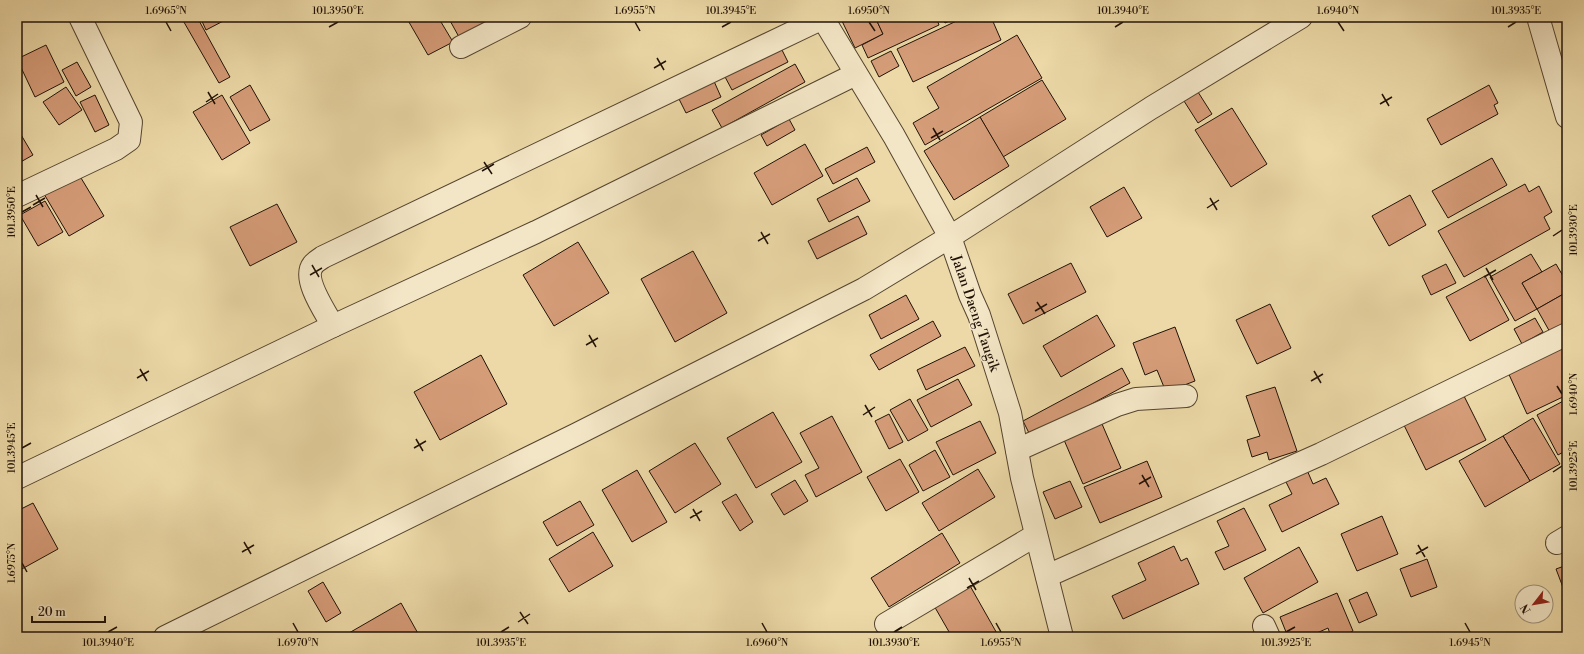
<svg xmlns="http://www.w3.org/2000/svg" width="1584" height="654" viewBox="0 0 1584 654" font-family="'Libre Bodoni',serif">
<rect width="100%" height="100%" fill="#ecd9a7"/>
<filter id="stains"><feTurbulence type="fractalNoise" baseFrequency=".005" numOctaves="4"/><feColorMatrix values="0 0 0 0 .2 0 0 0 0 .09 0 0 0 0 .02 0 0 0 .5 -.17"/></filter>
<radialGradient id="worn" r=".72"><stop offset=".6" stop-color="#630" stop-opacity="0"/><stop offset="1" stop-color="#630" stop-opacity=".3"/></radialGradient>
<g fill="#d59c78" stroke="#211207">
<path d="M 181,17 L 197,17 L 230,77 L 219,83 Z"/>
<path d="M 200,17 L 231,17 L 206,30 Z"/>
<path d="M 406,17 L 438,17 L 453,42 L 428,55 Z"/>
<path d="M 448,17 L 483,17 L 486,22 L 459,37 Z"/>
<path d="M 851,17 L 875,17 L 883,34 L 855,48 L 842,21 Z"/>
<path d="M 875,17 L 936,17 L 939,25 L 868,58 L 862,45 L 883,34 Z"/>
<path d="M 942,17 L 958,17 L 945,23 Z"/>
<path d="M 965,17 L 991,17 L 1001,40 L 913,82 L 897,49 Z"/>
<path d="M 1017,35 L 1042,78 L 925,145 L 913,123 L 939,108 L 927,87 Z"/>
<path d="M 46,45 L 64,82 L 35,97 L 17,59 Z"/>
<path d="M 780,46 L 788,62 L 732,90 L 724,75 Z"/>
<path d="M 891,51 L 899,66 L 879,77 L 871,61 Z"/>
<path d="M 77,62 L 91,87 L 76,96 L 62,70 Z"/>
<path d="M 795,64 L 805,82 L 722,128 L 712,110 Z"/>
<path d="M 713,79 L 721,97 L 686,113 L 677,95 Z"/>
<path d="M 1042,80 L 1066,119 L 1003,157 L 980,117 Z"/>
<path d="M 250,85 L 270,120 L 250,131 L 230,97 Z"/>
<path d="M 1489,85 L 1498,103 L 1494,105 L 1498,114 L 1441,145 L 1427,119 Z"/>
<path d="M 66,87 L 82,110 L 59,125 L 43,102 Z"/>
<path d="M 1198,92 L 1212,114 L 1198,123 L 1184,101 Z"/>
<path d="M 95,95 L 109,125 L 95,132 L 80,102 Z"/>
<path d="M 222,95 L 250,143 L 222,160 L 193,112 Z"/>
<path d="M 1232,108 L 1267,164 L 1231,187 L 1195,130 Z"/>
<path d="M 980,117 L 1009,166 L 954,200 L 924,151 Z"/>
<path d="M 789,119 L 795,130 L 767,146 L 761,135 Z"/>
<path d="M 17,128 L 33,155 L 17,164 Z"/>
<path d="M 805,144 L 823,176 L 772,205 L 754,173 Z"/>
<path d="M 867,147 L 875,162 L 833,184 L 825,169 Z"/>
<path d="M 1492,158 L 1507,185 L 1448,218 L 1432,191 Z"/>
<path d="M 78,173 L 104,216 L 69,236 L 44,194 Z"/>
<path d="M 857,178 L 870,201 L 829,222 L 817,199 Z"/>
<path d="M 1525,184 L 1529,192 L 1539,186 L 1552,212 L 1544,217 L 1550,229 L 1464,277 L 1438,231 Z"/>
<path d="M 1124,187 L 1142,218 L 1107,237 L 1090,207 Z"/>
<path d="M 1410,195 L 1426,225 L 1389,246 L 1372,216 Z"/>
<path d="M 45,201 L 63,232 L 38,246 L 20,215 Z"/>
<path d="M 277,204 L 297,242 L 250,266 L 230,227 Z"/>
<path d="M 858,216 L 867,234 L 817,259 L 808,241 Z"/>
<path d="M 17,236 L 22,245 L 17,248 Z"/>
<path d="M 578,242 L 609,293 L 554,326 L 523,275 Z"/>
<path d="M 693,251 L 727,313 L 675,342 L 641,279 Z"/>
<path d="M 1531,254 L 1542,272 L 1522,283 L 1537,309 L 1515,321 L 1490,277 Z"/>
<path d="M 1071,263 L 1086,292 L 1023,324 L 1008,294 Z"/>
<path d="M 1446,264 L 1456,283 L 1431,295 L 1422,276 Z"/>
<path d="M 1556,264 L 1567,283 L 1567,292 L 1537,309 L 1522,283 Z"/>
<path d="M 1485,276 L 1509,320 L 1470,341 L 1446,297 Z"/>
<path d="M 1567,292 L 1567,325 L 1551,334 L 1537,309 Z"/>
<path d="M 906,295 L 919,319 L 881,339 L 869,315 Z"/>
<path d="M 1270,304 L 1291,348 L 1257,364 L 1236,320 Z"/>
<path d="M 1097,315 L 1115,346 L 1061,377 L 1043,346 Z"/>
<path d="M 1535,318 L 1543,332 L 1522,344 L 1514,329 Z"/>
<path d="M 933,321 L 941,336 L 879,370 L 870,355 Z"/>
<path d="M 1175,327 L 1195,381 L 1166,392 L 1157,370 L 1145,375 L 1133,343 Z"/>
<path d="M 1567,340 L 1567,395 L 1527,414 L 1506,368 Z"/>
<path d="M 965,347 L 975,366 L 926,390 L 917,370 Z"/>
<path d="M 481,355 L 507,404 L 440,440 L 414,392 Z"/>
<path d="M 1122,368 L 1130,383 L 1031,437 L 1023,421 Z"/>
<path d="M 958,379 L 972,405 L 931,427 L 917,400 Z"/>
<path d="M 1275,387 L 1297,451 L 1269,460 L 1267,452 L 1252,457 L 1247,440 L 1260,436 L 1246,396 Z"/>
<path d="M 1461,390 L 1486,440 L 1426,470 L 1401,419 Z"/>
<path d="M 910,399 L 928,430 L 908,441 L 890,410 Z"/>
<path d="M 1567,399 L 1567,450 L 1558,455 L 1537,415 Z"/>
<path d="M 773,412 L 802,462 L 756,488 L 727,438 Z"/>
<path d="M 889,414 L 903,442 L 889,449 L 875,421 Z"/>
<path d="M 832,416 L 862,472 L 816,497 L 805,475 L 819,468 L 800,433 Z"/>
<path d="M 1099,417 L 1121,468 L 1083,484 L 1061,433 Z"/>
<path d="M 1533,418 L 1560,464 L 1530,481 L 1503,436 Z"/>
<path d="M 980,421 L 996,453 L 953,475 L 936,442 Z"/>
<path d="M 1503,436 L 1530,481 L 1485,507 L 1459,461 Z"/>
<path d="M 695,443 L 721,484 L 675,513 L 649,471 Z"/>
<path d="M 935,450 L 950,477 L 923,491 L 909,465 Z"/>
<path d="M 900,459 L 919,492 L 886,511 L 867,477 Z"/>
<path d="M 1147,461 L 1162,497 L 1100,523 L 1084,487 Z"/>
<path d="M 978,469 L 995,497 L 939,531 L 922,503 Z"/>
<path d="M 637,470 L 667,522 L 632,542 L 602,490 Z"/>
<path d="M 1307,470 L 1313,484 L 1326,478 L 1339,504 L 1282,532 L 1269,505 L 1292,494 L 1285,480 Z"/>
<path d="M 795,480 L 808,501 L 784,515 L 771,494 Z"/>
<path d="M 1070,481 L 1082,507 L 1055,519 L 1043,492 Z"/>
<path d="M 736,494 L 753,522 L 740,531 L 722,502 Z"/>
<path d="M 580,501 L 594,525 L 557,546 L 543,522 Z"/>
<path d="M 33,503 L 58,549 L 20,570 L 17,565 L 17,511 Z"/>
<path d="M 1244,508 L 1266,550 L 1224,570 L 1215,552 L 1229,546 L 1217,521 Z"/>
<path d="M 1382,516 L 1398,554 L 1357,571 L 1341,534 Z"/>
<path d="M 593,532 L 613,566 L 569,592 L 549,559 Z"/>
<path d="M 942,533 L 960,563 L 889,607 L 871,578 Z"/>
<path d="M 1174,546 L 1181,561 L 1187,558 L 1199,584 L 1123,619 L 1112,596 L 1146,580 L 1138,563 Z"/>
<path d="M 1299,547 L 1318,582 L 1263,613 L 1244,578 Z"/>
<path d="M 1427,559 L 1437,587 L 1411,597 L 1400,569 Z"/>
<path d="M 1567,565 L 1567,598 L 1556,569 Z"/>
<path d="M 323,582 L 341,613 L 326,622 L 308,591 Z"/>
<path d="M 969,584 L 999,637 L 952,637 L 933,604 Z"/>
<path d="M 1367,592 L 1377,615 L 1359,623 L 1349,600 Z"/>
<path d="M 1337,593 L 1353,631 L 1340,637 L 1331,637 L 1328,628 L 1308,637 L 1288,637 L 1280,617 Z"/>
<path d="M 401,603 L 420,637 L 342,637 Z"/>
</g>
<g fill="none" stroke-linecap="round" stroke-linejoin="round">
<defs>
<g id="minor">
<path d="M 822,17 L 894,136 L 950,237 L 970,295 L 979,315 L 1010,413 L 1022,478 L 1062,637"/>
<path d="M 1538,17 L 1567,117"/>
<path d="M 461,47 L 520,17"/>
<path d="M 17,196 L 116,149 L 129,140 L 131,122 L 80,17"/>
<path d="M 333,326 C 326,313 302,279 313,265 C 315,262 320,259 323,257 L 825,17"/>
<path d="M 1017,450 L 1117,405 L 1136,399 L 1186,396"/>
<path d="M 17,478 L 333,326 L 536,232 L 856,74"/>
<path d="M 1557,543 L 1567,537"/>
<path d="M 1047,576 L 1321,454 L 1567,334"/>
<path d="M 886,624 L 1036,535"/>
<path d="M 1264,626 L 1269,637"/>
<path d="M 165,637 L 577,434 L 864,289 L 950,237 L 1151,108 L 1301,17"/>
</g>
</defs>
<use href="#minor" stroke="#54442f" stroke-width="24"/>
<use href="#minor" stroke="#f3e6c6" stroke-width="22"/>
</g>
<path fill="none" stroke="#211207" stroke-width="1.5" d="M 166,22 L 171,31M 635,22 L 640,31M 869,22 L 875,31M 1338,22 L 1344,31M 329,27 L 338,22M 722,27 L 731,22M 1115,27 L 1123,22M 1508,27 L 1516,22M 657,58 L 664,70M 654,68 L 666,61M 208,92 L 215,104M 1382,94 L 1389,106M 206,102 L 218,94M 1380,104 L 1392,97M 933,128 L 940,140M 931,138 L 943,131M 484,162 L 492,174M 482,171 L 494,164M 36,195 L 43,207M 1210,198 L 1217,210M 33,205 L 45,198M 1207,208 L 1219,200M 22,212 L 31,207M 761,232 L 768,244M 1553,236 L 1562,230M 758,241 L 770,234M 312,265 L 319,277M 1486,268 L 1493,280M 310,275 L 322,268M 1484,277 L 1496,270M 1037,302 L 1045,314M 1035,311 L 1047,304M 589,335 L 596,347M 586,345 L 598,338M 140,369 L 147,381M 1314,371 L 1321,383M 137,378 L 149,371M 1311,381 L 1323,374M 1557,386 L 1562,394M 865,405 L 872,417M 863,415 L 875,407M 416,439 L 423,451M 22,448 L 31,443M 414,448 L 426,441M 1553,472 L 1562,466M 1142,475 L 1149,487M 1139,484 L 1151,477M 693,509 L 700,521M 690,518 L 702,511M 244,542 L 251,554M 1418,545 L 1425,557M 242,552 L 254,545M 1416,554 L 1428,547M 22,563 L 27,572M 969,578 L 976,590M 967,588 L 979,581M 520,612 L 528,624M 518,622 L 530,614M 293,623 L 298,632M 762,623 L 767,632M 996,623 L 1001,632M 1465,623 L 1470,632M 108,632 L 117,627M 501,632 L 509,627M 894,632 L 902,627M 1286,632 L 1295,627"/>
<g text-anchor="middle" stroke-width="3" stroke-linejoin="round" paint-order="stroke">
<g font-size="14" fill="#211207" stroke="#f3e6c6">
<text transform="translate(976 313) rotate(71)" y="5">Jalan Daeng Taugik</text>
</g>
</g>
<rect width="1584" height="654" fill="none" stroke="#ecd9a7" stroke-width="44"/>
<g transform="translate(1534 604) rotate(239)"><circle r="19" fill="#f3e6c6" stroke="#9f917a"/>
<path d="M0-3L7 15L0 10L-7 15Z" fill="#8f2418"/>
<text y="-6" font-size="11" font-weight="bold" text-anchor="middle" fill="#211207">N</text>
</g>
<path d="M32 616v6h73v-6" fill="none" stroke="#211207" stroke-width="2"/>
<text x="38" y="616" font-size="12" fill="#211207" stroke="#f3e6c6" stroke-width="3" paint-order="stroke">20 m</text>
<rect x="22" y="22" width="1540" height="610" fill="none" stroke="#211207" stroke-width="1.5"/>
<g font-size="10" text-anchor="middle" fill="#211207">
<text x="166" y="14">1.6965°N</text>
<text x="338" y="14">101.3950°E</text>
<text x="635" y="14">1.6955°N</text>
<text x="731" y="14">101.3945°E</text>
<text x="869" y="14">1.6950°N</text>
<text x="1123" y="14">101.3940°E</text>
<text x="1338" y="14">1.6940°N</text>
<text x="1516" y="14">101.3935°E</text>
<text transform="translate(11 212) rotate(-90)" y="4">101.3950°E</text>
<text transform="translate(1573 230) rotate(-90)" y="4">101.3930°E</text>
<text transform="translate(1573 394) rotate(-90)" y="4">1.6940°N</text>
<text transform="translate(11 448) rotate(-90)" y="4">101.3945°E</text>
<text transform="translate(1573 466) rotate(-90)" y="4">101.3925°E</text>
<text transform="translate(11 563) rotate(-90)" y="4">1.6975°N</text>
<text x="108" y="646">101.3940°E</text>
<text x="298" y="646">1.6970°N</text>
<text x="501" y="646">101.3935°E</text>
<text x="767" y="646">1.6960°N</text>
<text x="894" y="646">101.3930°E</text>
<text x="1001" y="646">1.6955°N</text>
<text x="1286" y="646">101.3925°E</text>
<text x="1470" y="646">1.6945°N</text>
</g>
<rect width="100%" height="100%" filter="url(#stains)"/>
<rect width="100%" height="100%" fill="url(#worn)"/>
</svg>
